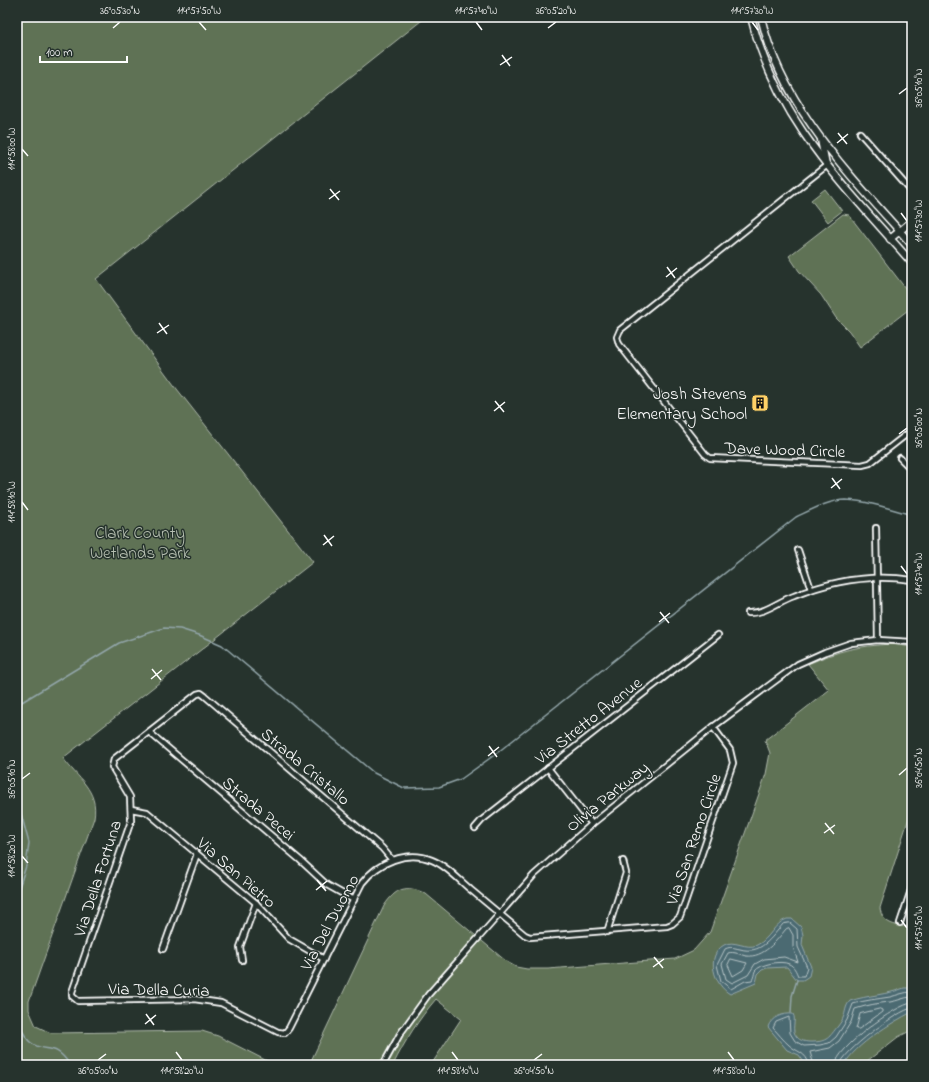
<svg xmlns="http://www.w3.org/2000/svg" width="929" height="1082" viewBox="0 0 929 1082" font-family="'Indie Flower',sans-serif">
<rect width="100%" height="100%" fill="#26332d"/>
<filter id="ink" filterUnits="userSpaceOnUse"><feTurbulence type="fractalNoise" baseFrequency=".025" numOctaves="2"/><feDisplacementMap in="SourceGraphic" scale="8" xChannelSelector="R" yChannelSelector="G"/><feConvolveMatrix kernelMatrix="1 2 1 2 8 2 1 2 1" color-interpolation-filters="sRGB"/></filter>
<g filter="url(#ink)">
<g fill="#5e7255" stroke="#aeb8aa">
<path d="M 17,17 L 426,17 L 96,279 L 177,389 L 313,562 L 63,758 C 77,778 99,790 94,818 L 29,1001 L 29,1010 L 36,1026 L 51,1033 L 202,1031 L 218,1036 L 275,1065 L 17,1065 Z"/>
<path d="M 825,189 L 842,211 L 828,222 L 811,200 Z"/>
<path d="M 843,214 L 849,215 L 912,297 L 912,307 L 860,347 L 849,331 L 836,318 L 821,295 L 799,271 L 789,256 Z"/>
<path d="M 892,644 L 912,647 L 912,808 L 880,908 C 882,925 897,926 912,927 L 912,1030 L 898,1037 L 862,1065 L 431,1065 L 461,1019 L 436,999 C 418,1020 405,1041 393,1065 L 309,1065 L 384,906 C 396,888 406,884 426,894 L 507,962 L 516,967 L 527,969 L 548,969 L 675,959 L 694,950 L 710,932 L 766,774 L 770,753 L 765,740 L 829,690 L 808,664 C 840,650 857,646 892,644 Z"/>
</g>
<g fill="#4b6b72" stroke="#93a6aa">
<path d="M 787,919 L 792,919 L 801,927 L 803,935 L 802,945 L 811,967 L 809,976 L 803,980 L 797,980 L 787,967 L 767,968 L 762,970 L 758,974 L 756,983 L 730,994 C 714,985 705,956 724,945 C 734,939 746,950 757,945 C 770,939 774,923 787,919 Z"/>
<path d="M 904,988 L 912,988 L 912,1012 C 891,1023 856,1044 844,1065 L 806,1065 L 799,1055 L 787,1050 L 768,1027 C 771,1017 783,1013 793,1014 C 797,1020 790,1030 797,1037 C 800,1041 806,1042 811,1042 C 828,1042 829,1037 838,1026 C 840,1023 842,1021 843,1018 C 846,1012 845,1006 850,1001 C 868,995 887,995 904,988 Z"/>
</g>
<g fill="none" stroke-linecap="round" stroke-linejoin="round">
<g stroke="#b7c4c7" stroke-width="1">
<path d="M 790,923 L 797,929 L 798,947 L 807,967 L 804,976 L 798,976 C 796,971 794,966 789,964 C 781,960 760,964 755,971 C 754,974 754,977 752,980 L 745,981 L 731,989 L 721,981 L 717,965 L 725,949 C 731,946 734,948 740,949 C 761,955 771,938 783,924 Z"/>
<path d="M 789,928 L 793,935 L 793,947 L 798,962 L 784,957 L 764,959 L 755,964 L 748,975 L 732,983 L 726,979 L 722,964 L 728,953 C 734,951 741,955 746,956 C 764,958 776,941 786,929 Z"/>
<path d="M 731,959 L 747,963 L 743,970 L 733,976 L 728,965 Z"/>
<path d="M 880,1009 L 882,1010 L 882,1012 L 859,1029 L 856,1029 L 860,1014 Z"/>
<path d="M 809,1065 C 807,1052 796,1052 789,1045 C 783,1040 778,1033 773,1028 L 776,1022 L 789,1017 L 790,1033 L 795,1041 L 804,1046 L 820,1045 L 829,1043 L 836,1037 L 847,1020 L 853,1004 C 865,1000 878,999 890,997 C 898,995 904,992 912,992"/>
<path d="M 814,1065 L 810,1052 L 830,1048 L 839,1041 L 851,1022 L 855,1009 C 867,1005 879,1003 890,1002 C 898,1001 904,997 912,997"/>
<path d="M 835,1065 C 836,1049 896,1004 912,1003"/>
<path d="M 840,1065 C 842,1052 898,1010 912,1008"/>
</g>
<g stroke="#93a6aa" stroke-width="1.5">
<path d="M 17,705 L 119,643 L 164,628 L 180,629 L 199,635 L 222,645 L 374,773 L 404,788 L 439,787 L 461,779 L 493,756 L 796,517 C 811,510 829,500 846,500 C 868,501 891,509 912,515"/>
<path d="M 17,799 L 29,843 L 26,866 L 17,894"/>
<path d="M 791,1013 L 792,996 L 797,980"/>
<path d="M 17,1020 C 22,1028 24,1037 30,1042 C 46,1055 54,1040 70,1065"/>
</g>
<defs>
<g id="street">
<path d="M 860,133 L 912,192"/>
<path d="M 826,166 L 620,330 L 617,337 L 619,344 L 705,454 L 710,458 L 862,465 L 870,463 L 912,430"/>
<path d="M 900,458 L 912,470"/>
<path d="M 876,528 L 878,640"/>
<path d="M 798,550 L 811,589"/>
<path d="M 748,613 C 765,614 779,601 794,596 C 831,581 872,574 912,580"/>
<path d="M 149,732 L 300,860 L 327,885 L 354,900"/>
<path d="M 548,768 L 592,824"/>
<path d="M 131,809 L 147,812 L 256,903 L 289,939 L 324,959"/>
<path d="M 475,828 L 482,820 L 718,635"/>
<path d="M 392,860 L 382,848 L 205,696 L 201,693 L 197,694 L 114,759 L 112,767 L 130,797 L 131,821 L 72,992 L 72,996 L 78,1001 L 194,999 L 221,1003 L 278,1032 L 285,1033 L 289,1028 L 362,883 C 378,862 407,850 432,860 C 447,866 459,880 471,890 C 489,905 507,920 525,935 L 530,937 L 667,926 L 672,924 L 680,917 L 733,763 L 730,750 L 713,727"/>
<path d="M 900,923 L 912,887"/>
<path d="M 607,932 L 626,873 L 623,861"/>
<path d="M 163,949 L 197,854"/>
<path d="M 242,960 L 240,947 L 256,903"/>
<path d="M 383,1065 L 400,1034 L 428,995 L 534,875 L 592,824 L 713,727 L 798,664 L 825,652 L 851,643 L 878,640 L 912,642"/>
</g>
<g id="secondary">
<path d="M 751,17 C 777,122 844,185 912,263"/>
<path d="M 761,17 C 782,108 852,177 912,245"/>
<path d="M 821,140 L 826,164"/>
<path d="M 890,239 L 912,221"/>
</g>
</defs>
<use href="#street" stroke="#fff" stroke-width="8"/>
<use href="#secondary" stroke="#fff" stroke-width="9"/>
<use href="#street" stroke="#26332d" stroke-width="4.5"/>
<use href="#secondary" stroke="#26332d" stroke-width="6"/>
</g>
</g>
<path fill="none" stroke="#fff" stroke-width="1.5" d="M 199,22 L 206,30M 476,22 L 482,30M 752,22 L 758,30M 113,28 L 120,22M 548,28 L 556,22M 502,55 L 510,66M 500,65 L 512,57M 899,94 L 907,88M 838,133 L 847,144M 837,143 L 848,134M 22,149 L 28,156M 330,189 L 339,200M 329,199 L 340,191M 901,213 L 907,221M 667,267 L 675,278M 666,277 L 677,268M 159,323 L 167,334M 157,333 L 169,325M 495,401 L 504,412M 494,411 L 505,402M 899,434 L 907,428M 832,478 L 840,489M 831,488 L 842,479M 22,502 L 28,510M 324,535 L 332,546M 323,545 L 334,536M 901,566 L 907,574M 660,612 L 669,623M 659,622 L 670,613M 152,669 L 161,680M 151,679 L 162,670M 489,746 L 497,757M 488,756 L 499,747M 899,775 L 907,768M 22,779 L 30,773M 825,823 L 834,834M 824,833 L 835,825M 22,856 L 28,863M 317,880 L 326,891M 316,890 L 327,881M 901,920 L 907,928M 654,957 L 663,968M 653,967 L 664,959M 146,1014 L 154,1025M 145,1024 L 156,1015M 176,1052 L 182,1060M 452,1052 L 458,1060M 728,1052 L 734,1060M 98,1060 L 106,1054M 534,1060 L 542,1054"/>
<defs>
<symbol id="building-square" viewBox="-11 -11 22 22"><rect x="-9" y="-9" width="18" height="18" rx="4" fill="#ffd166" stroke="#26332d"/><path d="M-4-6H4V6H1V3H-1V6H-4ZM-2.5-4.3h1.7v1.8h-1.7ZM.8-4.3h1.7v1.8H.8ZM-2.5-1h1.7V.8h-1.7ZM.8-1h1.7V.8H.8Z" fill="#111"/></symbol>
</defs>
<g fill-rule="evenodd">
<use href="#building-square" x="750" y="393" width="20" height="20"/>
</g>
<g text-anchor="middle" stroke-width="3" stroke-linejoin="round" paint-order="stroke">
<g font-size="17" fill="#fff" stroke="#26332d" text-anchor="end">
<text x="747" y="399">Josh Stevens<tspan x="747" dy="20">Elementary School</tspan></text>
</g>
<g font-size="17" fill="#fff" stroke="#26332d">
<text transform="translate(785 449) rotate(2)" y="6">Dave Wood Circle</text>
<text transform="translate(588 720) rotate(-38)" y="6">Via Stretto Avenue</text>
<text transform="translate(306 766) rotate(40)" y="6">Strada Cristallo</text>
<text transform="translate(607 796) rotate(-39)" y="6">Olivia Parkway</text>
<text transform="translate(259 808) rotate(40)" y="6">Strada Pecei</text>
<text transform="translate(693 839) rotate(-71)" y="6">Via San Remo Circle</text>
<text transform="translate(237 872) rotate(41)" y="6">Via San Pietro</text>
<text transform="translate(97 878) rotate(-72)" y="6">Via Della Fortuna</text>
<text transform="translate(329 922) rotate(-62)" y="6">Via Del Duomo</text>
<text transform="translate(159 989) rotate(1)" y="6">Via Della Curia</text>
</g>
<g font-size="17" fill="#b7c0b2" stroke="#26332d">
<text x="140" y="538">Clark County<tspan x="140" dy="20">Wetlands Park</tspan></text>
</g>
</g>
<rect width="929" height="1082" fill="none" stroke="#26332d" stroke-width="44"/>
<path d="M40 56v6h87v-6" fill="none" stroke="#ffffff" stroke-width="2"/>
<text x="46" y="56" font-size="12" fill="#ffffff" stroke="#26332d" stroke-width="3" paint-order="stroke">100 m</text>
<rect x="22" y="22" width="885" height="1038" fill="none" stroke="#fff" stroke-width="1.5"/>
<g font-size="10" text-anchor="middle" fill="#fff">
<text x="120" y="14">36°05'30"N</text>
<text x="199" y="14">114°57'50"W</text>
<text x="476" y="14">114°57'40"W</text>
<text x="556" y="14">36°05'20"N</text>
<text x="752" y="14">114°57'30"W</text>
<text transform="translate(918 88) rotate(-90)" y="4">36°05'10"N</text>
<text transform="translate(11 149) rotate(-90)" y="4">114°58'00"W</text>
<text transform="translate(918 221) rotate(-90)" y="4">114°57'30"W</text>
<text transform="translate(918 428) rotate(-90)" y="4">36°05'00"N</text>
<text transform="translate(11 502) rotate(-90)" y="4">114°58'10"W</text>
<text transform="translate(918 574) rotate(-90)" y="4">114°57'40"W</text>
<text transform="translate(918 768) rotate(-90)" y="4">36°04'50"N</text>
<text transform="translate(11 779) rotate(-90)" y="4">36°05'10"N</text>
<text transform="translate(11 856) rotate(-90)" y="4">114°58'20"W</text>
<text transform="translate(918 928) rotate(-90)" y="4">114°57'50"W</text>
<text x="98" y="1074">36°05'00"N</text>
<text x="182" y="1074">114°58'20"W</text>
<text x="458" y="1074">114°58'10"W</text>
<text x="534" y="1074">36°04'50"N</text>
<text x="734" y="1074">114°58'00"W</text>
</g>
</svg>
